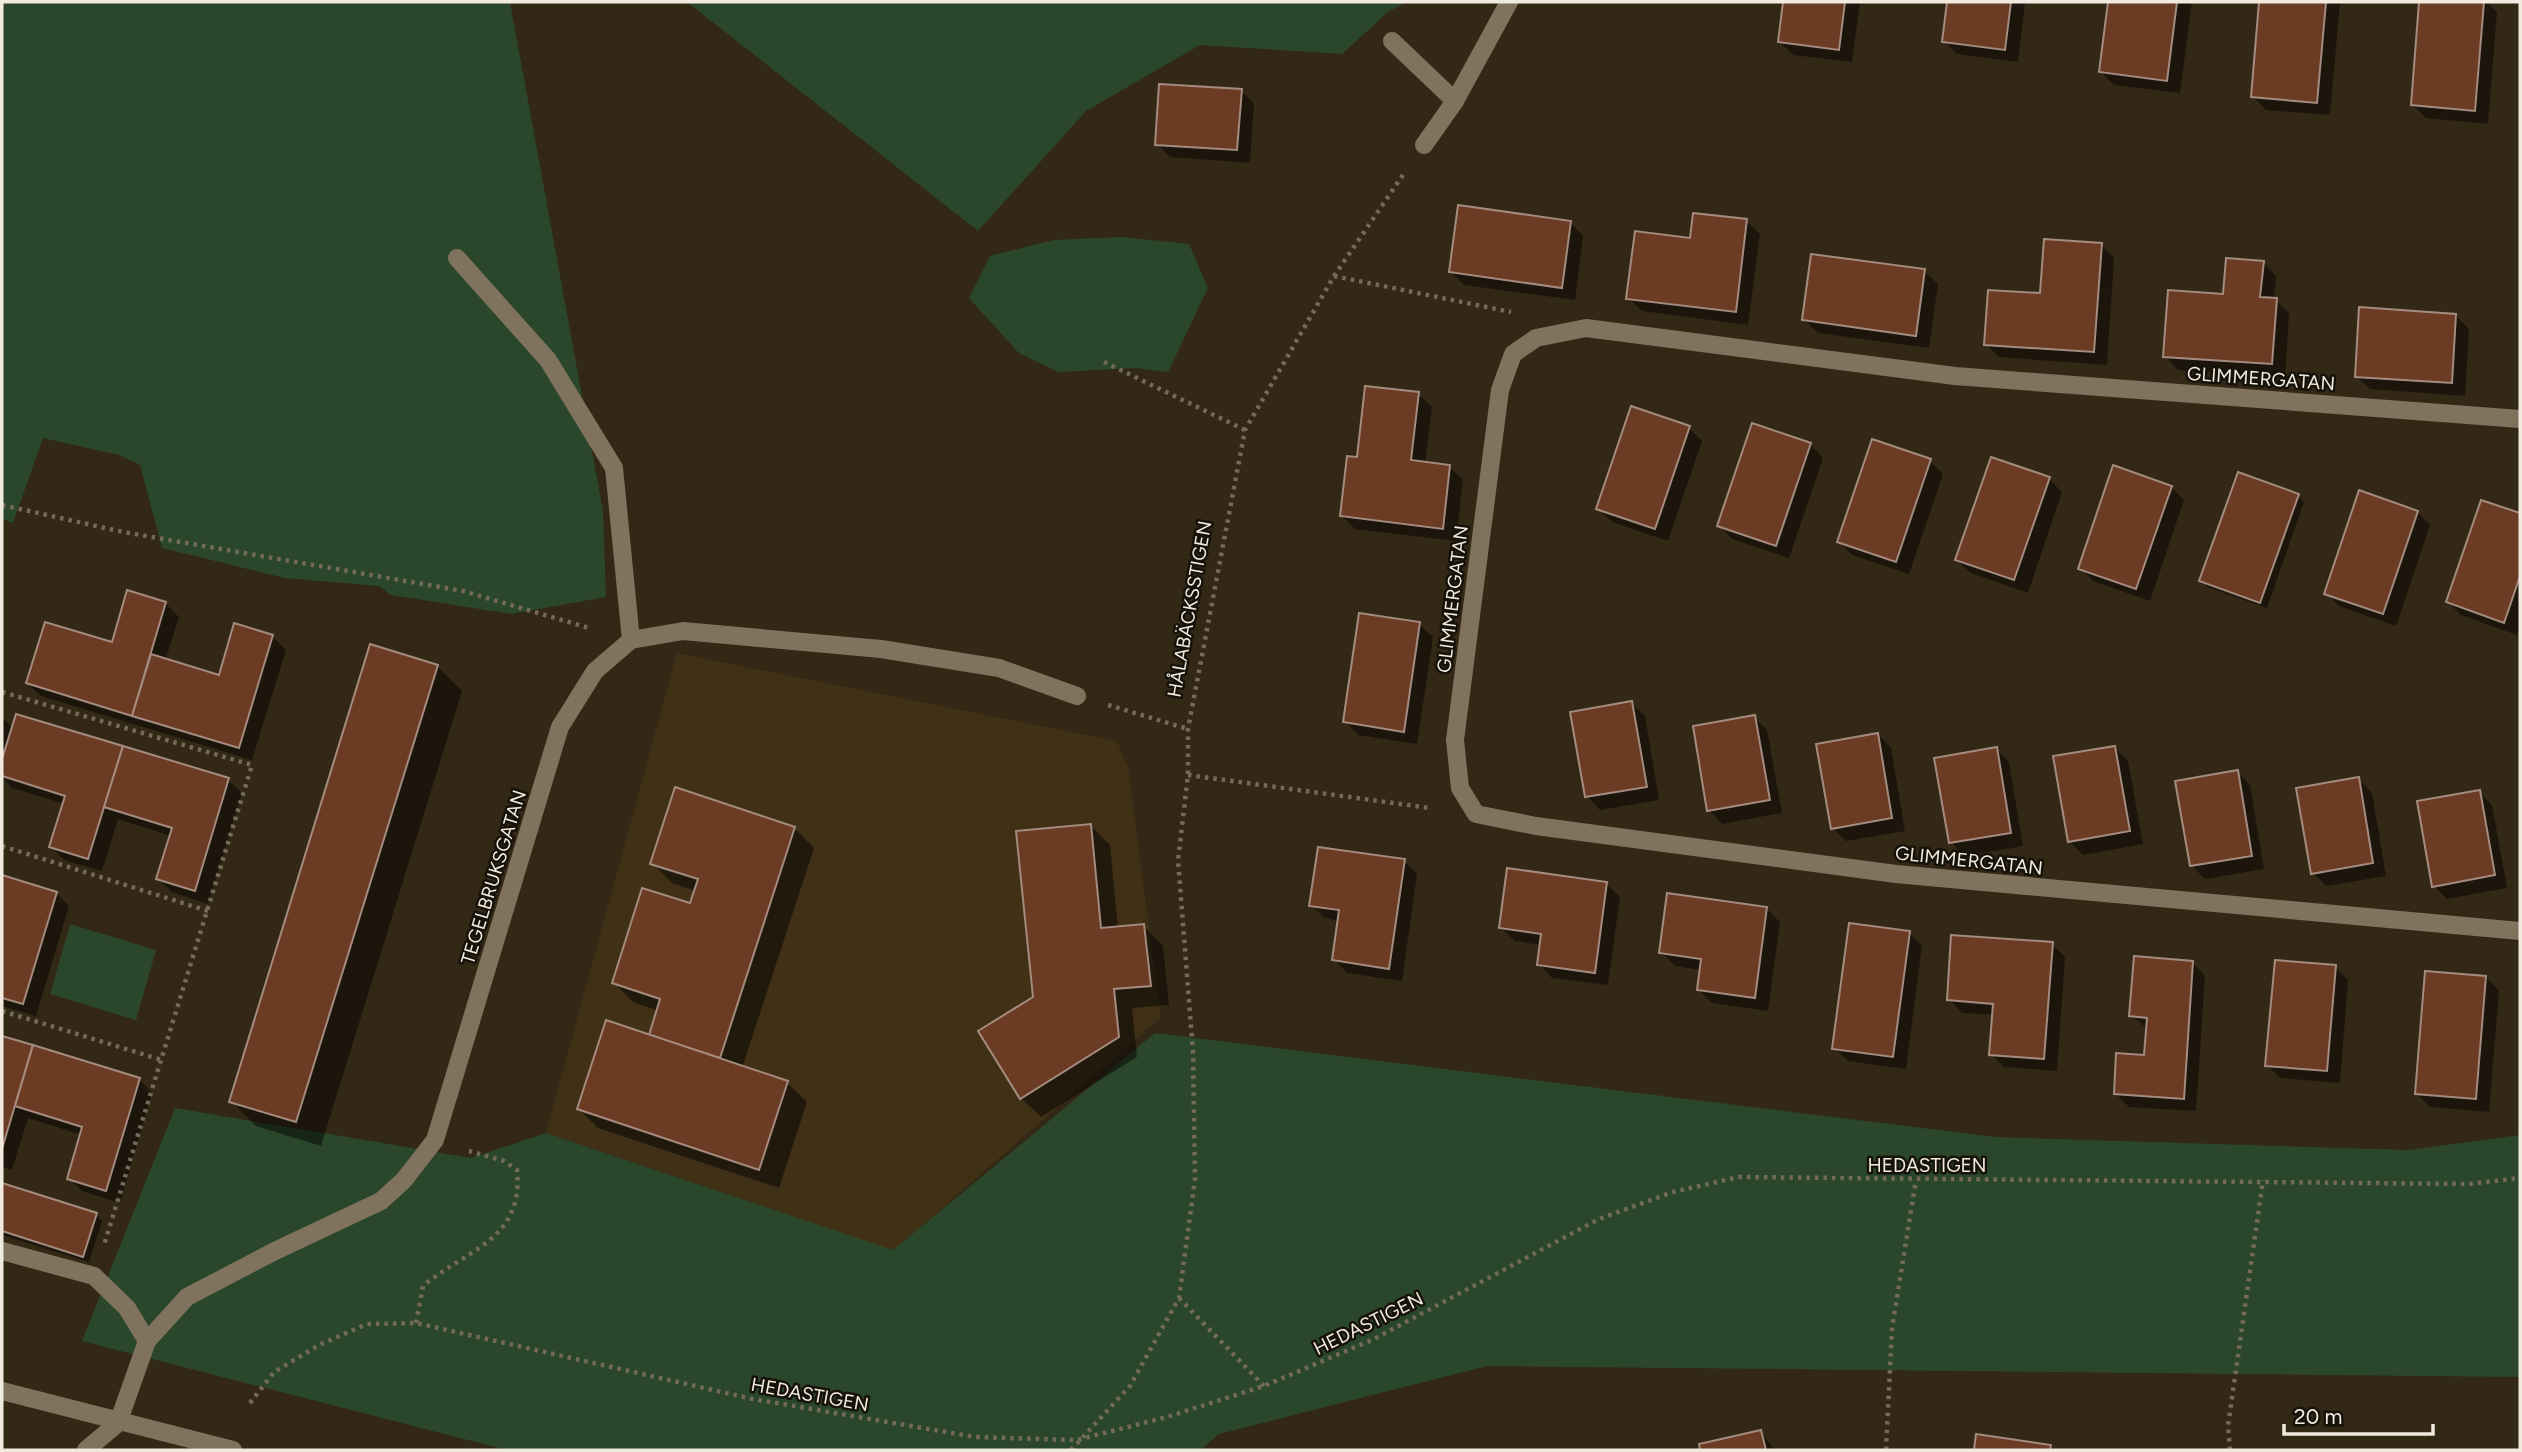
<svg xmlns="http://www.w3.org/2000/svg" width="2522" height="1452" viewBox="0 0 2522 1452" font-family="Figtree,sans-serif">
<rect width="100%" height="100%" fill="#332815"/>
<path fill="#3f3016" d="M 677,653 L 1117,741 L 1128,767 L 1161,1017 L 893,1251 L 546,1133 Z"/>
<g fill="#2b472b">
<path d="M 2,2 L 510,2 L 603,511 L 606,597 L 511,614 L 391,595 L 379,586 L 285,578 L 162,548 L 140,465 L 119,455 L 43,438 L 13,523 L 2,519 Z"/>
<path d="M 687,2 L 1407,2 L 1388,12 L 1342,54 L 1200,45 L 1086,111 L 978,231 Z"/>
<path d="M 1122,237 L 1189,244 L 1208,288 L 1168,372 L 1136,368 L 1058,372 L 1019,353 L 969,298 L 990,256 L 1054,240 Z"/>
<path d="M 70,924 L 156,950 L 136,1020 L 50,994 Z"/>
<path d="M 1155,1033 L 1995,1137 L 2409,1150 L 2520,1135 L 2520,1377 L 1487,1366 L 1219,1434 L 1201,1450 L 507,1450 L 82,1341 L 175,1108 L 471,1158 L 546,1133 L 893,1250 Z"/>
</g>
<g fill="#0007">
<path d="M 1785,2 L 1860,2 L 1852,62 L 1793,55 L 1780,42 Z"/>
<path d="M 1949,2 L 2025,2 L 2018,62 L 1957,54 L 1944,41 Z"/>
<path d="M 2109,2 L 2192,2 L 2180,93 L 2114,85 L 2101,72 Z"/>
<path d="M 2261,2 L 2340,2 L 2330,115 L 2266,110 L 2253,96 Z"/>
<path d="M 2421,2 L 2487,2 L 2497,12 L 2488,124 L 2426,118 L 2413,105 Z"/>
<path d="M 1241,90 L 1254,104 L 1250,163 L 1170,157 L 1157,144 Z"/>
<path d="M 1746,221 L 1760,234 L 1748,325 L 1642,311 L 1628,298 Z"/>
<path d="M 1570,222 L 1583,236 L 1575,300 L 1464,285 L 1451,272 Z"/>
<path d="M 2101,245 L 2114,258 L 2107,365 L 1999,357 L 1986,344 Z"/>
<path d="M 2263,262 L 2276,276 L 2274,299 L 2289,313 L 2285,377 L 2178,370 L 2165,356 Z"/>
<path d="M 1924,271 L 1938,284 L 1929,348 L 1818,333 L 1804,320 Z"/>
<path d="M 2456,316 L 2469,329 L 2465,396 L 2370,389 L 2356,376 Z"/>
<path d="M 1418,394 L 1432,407 L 1425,464 L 1450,467 L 1463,480 L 1456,541 L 1355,529 L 1342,516 L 1358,459 Z"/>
<path d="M 1689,428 L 1702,441 L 1668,541 L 1612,522 L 1598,508 Z"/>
<path d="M 1810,444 L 1823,458 L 1789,558 L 1732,539 L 1719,525 Z"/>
<path d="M 1930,461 L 1943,474 L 1909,574 L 1852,555 L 1839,542 Z"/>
<path d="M 2049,479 L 2062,492 L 2028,593 L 1971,573 L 1957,560 Z"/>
<path d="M 2171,487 L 2184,500 L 2150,601 L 2093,581 L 2080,568 Z"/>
<path d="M 2298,496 L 2304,502 L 2267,608 L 2207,587 L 2201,580 Z"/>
<path d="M 2482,502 L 2520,515 L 2520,627 L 2517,635 L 2461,615 L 2448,602 Z"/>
<path d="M 2417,512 L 2430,525 L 2396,626 L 2339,606 L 2326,593 Z"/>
<path d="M 128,593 L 166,604 L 179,617 L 165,661 L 220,677 L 235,626 L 273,637 L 286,650 L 252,760 L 41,696 L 27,683 L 113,644 Z"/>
<path d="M 1419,624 L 1433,637 L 1417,744 L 1358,735 L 1345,721 Z"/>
<path d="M 437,666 L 462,691 L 321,1146 L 256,1126 L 231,1101 Z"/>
<path d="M 1631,703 L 1645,716 L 1659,800 L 1600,810 L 1587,796 Z"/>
<path d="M 17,716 L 228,780 L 242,793 L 208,904 L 172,892 L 158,879 L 171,836 L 118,819 L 102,871 L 64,860 L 51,847 L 65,804 L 12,788 L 2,777 L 2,717 L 13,729 Z"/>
<path d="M 1754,717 L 1767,730 L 1782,813 L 1722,824 L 1709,810 Z"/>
<path d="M 1878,734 L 1891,748 L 1905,831 L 1846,841 L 1832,828 Z"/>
<path d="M 2115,748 L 2128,761 L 2143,844 L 2083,855 L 2069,841 Z"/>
<path d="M 1996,749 L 2009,762 L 2023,846 L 1964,856 L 1951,842 Z"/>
<path d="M 2237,772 L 2250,785 L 2264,869 L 2205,879 L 2192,866 Z"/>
<path d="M 2358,779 L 2372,793 L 2386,876 L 2326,886 L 2313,873 Z"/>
<path d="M 2479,792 L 2492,805 L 2507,888 L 2447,899 L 2434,886 Z"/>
<path d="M 1090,825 L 1110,845 L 1118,929 L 1143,926 L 1163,946 L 1169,1005 L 1132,1008 L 1137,1057 L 1041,1117 L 1021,1098 L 1035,998 Z"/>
<path d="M 794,828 L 814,848 L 742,1068 L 787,1083 L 807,1102 L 779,1188 L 598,1128 L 579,1109 L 650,1037 L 659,1011 L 633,1002 L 614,983 L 691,906 L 696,891 L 672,883 L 652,863 Z"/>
<path d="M 1404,861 L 1417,874 L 1402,981 L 1347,973 L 1334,959 L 1339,921 L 1325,918 L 1311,905 Z"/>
<path d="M 2,877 L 56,893 L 69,906 L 36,1016 L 2,1006 Z"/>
<path d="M 1606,884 L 1620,897 L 1608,985 L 1552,978 L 1539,964 L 1541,945 L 1515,941 L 1501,928 Z"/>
<path d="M 1766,908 L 1780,922 L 1768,1011 L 1712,1003 L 1699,990 L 1701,970 L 1675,966 L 1661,952 Z"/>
<path d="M 1909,933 L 1922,946 L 1906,1069 L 1848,1061 L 1834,1048 Z"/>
<path d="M 2052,944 L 2065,957 L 2057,1071 L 2004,1067 L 1991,1054 L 1994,1015 L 1962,1013 L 1949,999 Z"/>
<path d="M 2192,962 L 2205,976 L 2196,1111 L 2129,1107 L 2115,1093 L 2145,1056 L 2148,1029 L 2131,1016 Z"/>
<path d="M 2335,967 L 2348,980 L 2340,1083 L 2280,1078 L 2267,1065 Z"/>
<path d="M 2486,977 L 2499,991 L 2489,1112 L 2430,1107 L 2417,1094 Z"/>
<path d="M 2,1038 L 139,1079 L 152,1093 L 120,1203 L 82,1191 L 69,1178 L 82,1135 L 28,1118 L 12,1170 L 2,1167 Z"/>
<path d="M 2,1185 L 96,1215 L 102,1221 L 89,1262 L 2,1235 Z"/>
<path d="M 1760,1431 L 1775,1450 L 1702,1450 L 1701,1445 Z"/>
</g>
<g fill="#6b3b24" stroke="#a48b7f" stroke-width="2">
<path d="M 1783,2 L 1845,2 L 1839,50 L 1778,42 Z"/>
<path d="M 1947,2 L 2011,2 L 2005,50 L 1942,42 Z"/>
<path d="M 2108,2 L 2177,2 L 2167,81 L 2099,72 Z"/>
<path d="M 2259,2 L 2326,2 L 2317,103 L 2251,97 Z"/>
<path d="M 2419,2 L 2484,2 L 2475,111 L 2411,105 Z"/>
<path d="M 1159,84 L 1242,89 L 1237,150 L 1155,145 Z"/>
<path d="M 1458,205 L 1571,221 L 1562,288 L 1449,272 Z"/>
<path d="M 1693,213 L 1747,219 L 1736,312 L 1626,299 L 1635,231 L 1690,238 Z"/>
<path d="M 2044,239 L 2102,243 L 2094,352 L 1984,345 L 1988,290 L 2040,293 Z"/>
<path d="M 1811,254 L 1925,269 L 1916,336 L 1802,320 Z"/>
<path d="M 2226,258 L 2264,261 L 2260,297 L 2277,298 L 2272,364 L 2163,357 L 2168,290 L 2223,294 Z"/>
<path d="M 2359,307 L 2456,314 L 2452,383 L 2355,377 Z"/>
<path d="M 1365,386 L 1419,392 L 1411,460 L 1450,465 L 1443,529 L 1340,516 L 1347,456 L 1357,457 Z"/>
<path d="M 1631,406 L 1690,426 L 1655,529 L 1596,509 Z"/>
<path d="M 1752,423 L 1811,443 L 1776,546 L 1717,526 Z"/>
<path d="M 1872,439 L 1931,459 L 1896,562 L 1837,542 Z"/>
<path d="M 1991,457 L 2050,477 L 2014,580 L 1955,560 Z"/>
<path d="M 2113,465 L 2172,486 L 2136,589 L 2078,569 Z"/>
<path d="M 2238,472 L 2299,494 L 2260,603 L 2199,581 Z"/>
<path d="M 2359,490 L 2418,511 L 2383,614 L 2324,594 Z"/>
<path d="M 2481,500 L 2520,513 L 2520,576 L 2504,623 L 2446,602 Z"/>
<path d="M 127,590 L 166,602 L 132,716 L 26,683 L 45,622 L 112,642 Z"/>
<path d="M 1359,613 L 1420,622 L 1404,732 L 1343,722 Z"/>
<path d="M 234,623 L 273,635 L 239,748 L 132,716 L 151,654 L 219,675 Z"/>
<path d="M 370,644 L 438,665 L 296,1122 L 229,1102 Z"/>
<path d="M 1632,701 L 1647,787 L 1585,797 L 1570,712 Z"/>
<path d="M 16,714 L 123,746 L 88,859 L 49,847 L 65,796 L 2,776 L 2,759 Z"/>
<path d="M 1755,715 L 1770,800 L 1707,811 L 1693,726 Z"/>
<path d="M 1878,733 L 1892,818 L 1831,829 L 1816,744 Z"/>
<path d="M 123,746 L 229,778 L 195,891 L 156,879 L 172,828 L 104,807 Z"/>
<path d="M 2115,746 L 2130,831 L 2068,842 L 2053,756 Z"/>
<path d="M 1997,747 L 2011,833 L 1949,843 L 1934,758 Z"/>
<path d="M 2238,770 L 2252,856 L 2190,866 L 2175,781 Z"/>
<path d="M 2359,777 L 2373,863 L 2311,874 L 2296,788 Z"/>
<path d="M 675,787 L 795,827 L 720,1058 L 649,1035 L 660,999 L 612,983 L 642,888 L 690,903 L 698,879 L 650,864 Z"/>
<path d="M 2480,790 L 2495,875 L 2432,887 L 2417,801 Z"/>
<path d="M 1091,824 L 1101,928 L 1144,924 L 1151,986 L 1114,989 L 1119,1037 L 1020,1099 L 978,1031 L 1033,997 L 1016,831 Z"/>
<path d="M 1318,847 L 1405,859 L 1389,969 L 1332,960 L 1339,910 L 1309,906 Z"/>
<path d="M 1507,868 L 1607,882 L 1595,973 L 1537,965 L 1541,934 L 1499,928 Z"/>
<path d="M 2,875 L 57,892 L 23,1004 L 2,998 Z"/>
<path d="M 1667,893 L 1767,907 L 1755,998 L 1697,990 L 1701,959 L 1659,953 Z"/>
<path d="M 1849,923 L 1910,931 L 1893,1057 L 1832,1049 Z"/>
<path d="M 1951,935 L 2053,942 L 2044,1059 L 1989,1055 L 1993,1004 L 1947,1000 Z"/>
<path d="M 2134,956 L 2193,961 L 2184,1099 L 2114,1094 L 2116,1053 L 2144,1055 L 2147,1018 L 2129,1016 Z"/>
<path d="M 2275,960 L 2336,965 L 2327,1071 L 2265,1066 Z"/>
<path d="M 2425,971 L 2486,976 L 2476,1099 L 2415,1094 Z"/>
<path d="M 606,1020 L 788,1081 L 759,1170 L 577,1109 Z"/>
<path d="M 2,1036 L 33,1045 L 2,1149 Z"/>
<path d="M 33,1045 L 140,1078 L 106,1191 L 67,1179 L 82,1127 L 15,1106 Z"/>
<path d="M 2,1183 L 97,1213 L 83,1257 L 2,1231 Z"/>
<path d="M 1761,1430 L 1766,1450 L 1700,1450 L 1699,1444 Z"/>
<path d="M 1976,1434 L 2051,1445 L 2050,1450 L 1974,1450 Z"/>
</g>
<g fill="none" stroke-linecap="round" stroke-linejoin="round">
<g stroke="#746a59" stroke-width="4.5" stroke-dasharray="3.5 5" stroke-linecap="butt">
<path d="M 1334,276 L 1511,312"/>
<path d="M 1104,362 L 1245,430"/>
<path d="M 2,505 L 123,532 L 463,591 L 589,628"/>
<path d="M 2,692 L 252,765 L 104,1245"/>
<path d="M 1108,705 L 1188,729"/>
<path d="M 1188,775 L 1430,808"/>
<path d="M 2,846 L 208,911"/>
<path d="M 2,1011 L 162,1060"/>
<path d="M 1179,1298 L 1264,1386"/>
<path d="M 416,1323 L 423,1286 C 467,1249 524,1240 517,1170 L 504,1161 L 469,1151"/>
<path d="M 250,1403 L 274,1372 L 319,1345 L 367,1324 L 416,1323 L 753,1399 L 975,1437 L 1077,1440 L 1167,1417 L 1264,1386 L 1374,1339 L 1599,1219 L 1673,1192 L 1739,1177 L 2469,1184 L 2520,1178"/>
<path d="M 1071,1450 L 1130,1386 L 1179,1298 L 1195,1179 L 1193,1052 L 1178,860 L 1188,775 L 1188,729 L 1245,430 L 1334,276 L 1405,172"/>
<path d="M 1886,1450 L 1892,1328 L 1916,1180"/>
<path d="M 2230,1450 L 2228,1426 L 2263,1180"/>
</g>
<g stroke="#80735e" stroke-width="18">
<path d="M 1424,145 L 1455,101 L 1509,2"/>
<path d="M 631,640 L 683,631 L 881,649 L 999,668 L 1077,696"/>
<path d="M 2,1251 L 94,1276 L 127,1308 L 147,1341"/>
</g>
<g stroke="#80735e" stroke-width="18">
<path d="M 1392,41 L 1455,101"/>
<path d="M 2520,419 L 1955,376 L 1586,328 L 1536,338 L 1513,354 L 1500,390 L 1455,740 L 1460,788 L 1476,814 L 1536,826 L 1896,874 L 2520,931"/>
<path d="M 2,1391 L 233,1450"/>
<path d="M 86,1450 L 118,1423 L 147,1341 L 187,1297 L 275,1251 L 381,1201 L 404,1180 L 435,1140 L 560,727 L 595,671 L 631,640 L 614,468 L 548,360 L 457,258"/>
</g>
</g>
<g text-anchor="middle" stroke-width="5" stroke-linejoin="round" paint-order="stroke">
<g font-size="19" fill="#f1eade" stroke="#171209">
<text transform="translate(2261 378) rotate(4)" y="7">GLIMMERGATAN</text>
<text transform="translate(1452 599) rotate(-83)" y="7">GLIMMERGATAN</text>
<text transform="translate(1189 609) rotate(-80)" y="7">HÅLABÄCKSSTIGEN</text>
<text transform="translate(1969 860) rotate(6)" y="7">GLIMMERGATAN</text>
<text transform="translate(493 877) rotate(-73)" y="7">TEGELBRUKSGATAN</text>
<text x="1927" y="1172">HEDASTIGEN</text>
<text transform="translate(1368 1323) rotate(-26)" y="7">HEDASTIGEN</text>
<text transform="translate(810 1394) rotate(10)" y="7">HEDASTIGEN</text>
</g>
</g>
<rect width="2522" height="1452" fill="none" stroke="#f1eade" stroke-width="7"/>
<path d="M2284 1424v10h149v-10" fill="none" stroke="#f1eade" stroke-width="3.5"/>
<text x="2294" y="1424" font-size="21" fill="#f1eade" stroke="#171209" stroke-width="5" paint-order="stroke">20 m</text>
</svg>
